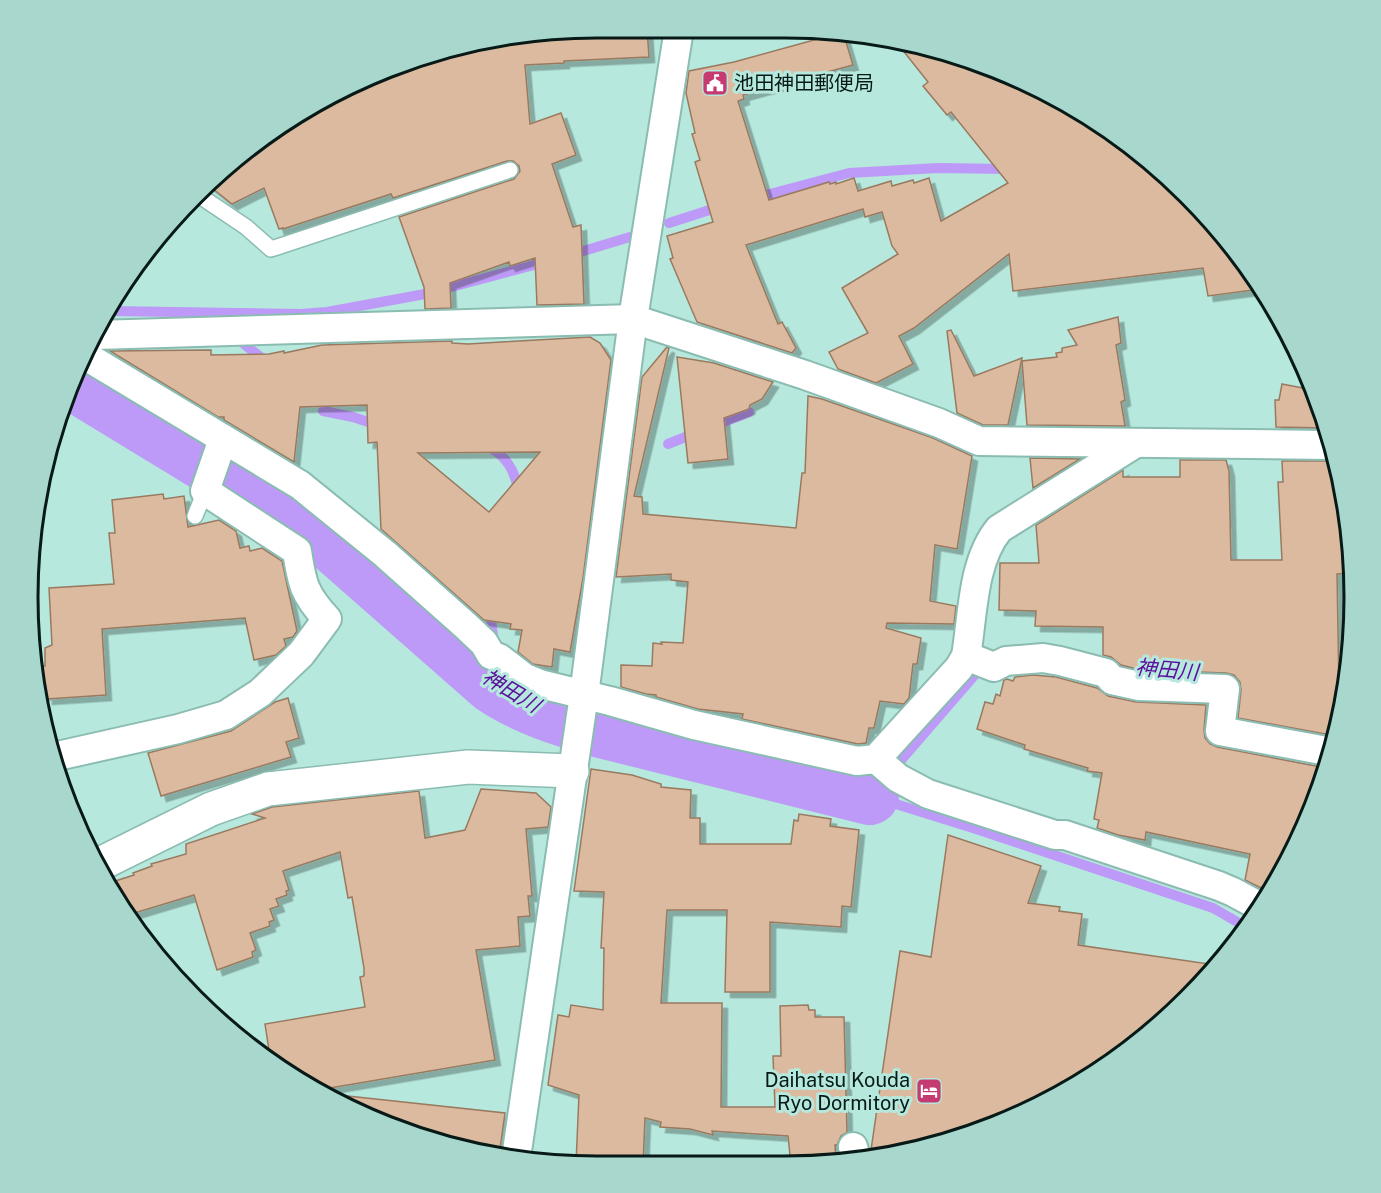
<svg xmlns="http://www.w3.org/2000/svg" width="1381" height="1193" viewBox="0 0 1381 1193" font-family="'Public Sans','Noto Sans JP',sans-serif">
<defs>
<filter id="shadow"><feDropShadow dx="5.5" dy="5.5" stdDeviation="0" flood-color="#0004"/></filter>
</defs>
<rect width="100%" height="100%" fill="#b6e8dd"/>
<g fill="none" stroke-linecap="round" stroke-linejoin="round">
<g stroke="#bd9af7" stroke-width="10">
<path d="M 755,198 L 849,173 L 938,168 L 1009,169"/>
<path d="M 669,223 L 722,206"/>
<path d="M 570,255 L 630,237"/>
<path d="M 109,311 L 301,314 L 327,312 L 425,294 L 549,261"/>
<path d="M 244,344 L 268,363"/>
<path d="M 323,411 L 353,417 L 380,426"/>
<path d="M 713,426 L 749,412"/>
<path d="M 668,444 L 698,432"/>
<path d="M 486,446 C 505,453 516,472 518,491"/>
<path d="M 492,608 L 490,613 L 494,643"/>
<path d="M 1107,663 L 1170,673 L 1244,674"/>
<path d="M 496,666 L 497,688"/>
<path d="M 979,670 L 870,796 L 973,828 L 1213,908 L 1246,927"/>
<path d="M 1325,676 L 1346,676"/>
</g>
<path stroke="#bd9af7" stroke-width="58" d="M 70,380 L 318,531 L 492,684 C 524,706 560,717 597,728 L 870,796"/>
</g>
<g fill="#dcba9f" stroke="#997a60" stroke-width="1.5" fill-rule="evenodd" filter="url(#shadow)">
<path d="M 596,27 L 647,28 L 649,57 L 564,61 L 564,63 L 525,65 L 530,124 L 561,113 L 576,155 L 552,164 L 573,227 L 581,225 L 584,304 L 537,305 L 535,258 L 510,266 L 509,262 L 450,283 L 451,308 L 425,309 L 424,287 L 399,217 L 514,179 L 520,171 L 519,166 L 513,161 L 507,161 L 393,198 L 391,194 L 283,229 L 283,228 L 279,229 L 264,188 L 232,204 L 207,184 L 221,168 L 344,86 L 449,46 Z"/>
<path d="M 843,32 L 853,65 L 743,95 L 744,99 L 738,101 L 769,200 L 829,182 L 830,184 L 836,182 L 836,184 L 854,178 L 858,191 L 891,181 L 892,186 L 913,180 L 914,183 L 929,178 L 941,221 L 1008,183 L 951,112 L 947,115 L 923,86 L 928,82 L 897,43 L 1037,86 L 1131,145 L 1213,221 L 1261,289 L 1208,296 L 1203,268 L 1013,291 L 1009,254 L 914,328 L 899,336 L 913,364 L 876,383 L 838,369 L 829,352 L 868,333 L 842,288 L 898,254 L 892,246 L 882,212 L 865,217 L 863,209 L 746,245 L 778,324 L 782,322 L 796,348 L 792,353 L 697,322 L 670,259 L 673,258 L 667,236 L 713,222 L 695,162 L 700,160 L 692,134 L 695,133 L 686,93 L 689,71 L 734,62 Z"/>
<path d="M 1118,317 L 1121,343 L 1116,345 L 1125,400 L 1121,402 L 1125,426 L 1027,425 L 1022,361 L 1057,357 L 1056,353 L 1062,352 L 1062,348 L 1077,345 L 1068,330 Z"/>
<path d="M 951,330 L 974,376 L 1022,358 L 1008,425 L 983,425 L 957,413 L 947,331 Z"/>
<path d="M 590,337 L 600,343 L 611,360 L 583,578 L 570,652 L 554,649 L 552,667 L 533,664 L 518,652 L 522,630 L 510,629 L 511,624 L 484,620 L 381,529 L 377,442 L 368,443 L 367,405 L 300,407 L 294,462 L 224,420 L 224,417 L 218,417 L 110,351 L 211,350 L 211,355 L 269,354 L 284,351 L 284,353 L 322,345 L 452,341 L 452,343 L 468,344 ZM 540,452 L 489,512 L 418,453 Z"/>
<path d="M 667,347 L 669,348 L 634,496 L 642,497 L 643,514 L 796,528 L 802,473 L 805,473 L 808,396 L 822,399 L 933,438 L 972,456 L 957,549 L 935,545 L 930,601 L 956,606 L 954,624 L 887,623 L 886,628 L 921,638 L 917,664 L 913,664 L 909,698 L 904,704 L 880,701 L 874,728 L 869,728 L 866,743 L 858,744 L 742,719 L 743,714 L 698,709 L 656,697 L 656,695 L 646,694 L 621,687 L 621,665 L 652,666 L 653,643 L 662,644 L 661,642 L 683,643 L 688,582 L 671,580 L 671,574 L 616,577 L 642,377 Z"/>
<path d="M 677,357 L 714,363 L 773,382 L 762,399 L 750,405 L 749,409 L 724,418 L 728,459 L 688,463 Z"/>
<path d="M 1282,384 L 1313,390 L 1324,414 L 1327,428 L 1276,427 L 1275,400 L 1279,400 Z"/>
<path d="M 1030,458 L 1080,459 L 1033,488 Z"/>
<path d="M 1180,460 L 1226,460 L 1229,471 L 1231,560 L 1282,560 L 1278,482 L 1283,482 L 1282,461 L 1335,461 L 1342,491 L 1344,525 L 1349,525 L 1351,573 L 1337,574 L 1339,691 L 1343,692 L 1336,736 L 1238,718 L 1241,690 L 1240,682 L 1234,675 L 1226,673 L 1141,670 L 1121,665 L 1111,657 L 1103,655 L 1103,627 L 1035,626 L 1036,611 L 999,610 L 1000,563 L 1039,563 L 1036,525 L 1123,470 L 1123,477 L 1180,477 Z"/>
<path d="M 163,494 L 164,499 L 184,496 L 188,527 L 219,520 L 236,531 L 240,548 L 249,546 L 250,551 L 262,548 L 282,561 L 297,631 L 293,637 L 284,639 L 286,646 L 276,655 L 254,660 L 245,618 L 102,629 L 106,695 L 47,699 L 47,694 L 41,695 L 39,666 L 45,666 L 45,648 L 52,645 L 49,588 L 114,584 L 109,533 L 115,533 L 112,500 Z"/>
<path d="M 1033,675 L 1056,677 L 1097,688 L 1108,696 L 1136,702 L 1206,705 L 1204,730 L 1205,738 L 1210,744 L 1217,747 L 1326,768 L 1295,849 L 1270,889 L 1259,887 L 1245,880 L 1250,854 L 1146,832 L 1145,840 L 1118,835 L 1097,828 L 1099,820 L 1094,819 L 1102,773 L 1087,771 L 1088,768 L 1024,749 L 1025,745 L 977,729 L 985,702 L 993,704 L 996,694 L 1000,696 L 1004,680 L 1007,679 L 1013,681 L 1015,677 Z"/>
<path d="M 288,698 L 299,738 L 286,742 L 291,757 L 161,796 L 148,753 L 231,731 L 275,702 Z"/>
<path d="M 591,769 L 632,775 L 661,784 L 661,787 L 691,790 L 690,818 L 700,818 L 700,844 L 791,844 L 794,820 L 798,821 L 799,814 L 831,819 L 830,826 L 859,830 L 851,907 L 842,906 L 841,927 L 770,922 L 770,992 L 725,992 L 727,910 L 667,910 L 661,1003 L 722,1003 L 721,1107 L 775,1107 L 773,1056 L 781,1056 L 780,1006 L 808,1005 L 809,1010 L 815,1010 L 815,1017 L 844,1017 L 847,1132 L 841,1136 L 837,1145 L 835,1145 L 836,1162 L 822,1165 L 791,1165 L 788,1136 L 712,1131 L 713,1135 L 690,1129 L 660,1127 L 661,1122 L 645,1118 L 643,1166 L 576,1164 L 579,1095 L 548,1085 L 558,1015 L 569,1017 L 571,1005 L 603,1010 L 604,948 L 601,948 L 604,892 L 574,891 Z"/>
<path d="M 481,789 L 536,793 L 551,807 L 548,827 L 526,829 L 532,896 L 528,896 L 530,916 L 518,917 L 520,946 L 476,950 L 495,1060 L 318,1090 L 280,1070 L 271,1063 L 265,1024 L 365,1007 L 360,977 L 364,976 L 364,968 L 352,897 L 348,898 L 340,852 L 283,871 L 289,890 L 286,891 L 287,895 L 276,899 L 279,906 L 270,909 L 274,920 L 269,922 L 270,926 L 250,933 L 256,950 L 252,952 L 253,957 L 217,970 L 194,895 L 128,915 L 106,884 L 134,875 L 133,873 L 152,866 L 151,864 L 186,854 L 186,844 L 265,818 L 252,814 L 272,807 L 419,791 L 425,838 L 465,830 Z"/>
<path d="M 948,835 L 1041,866 L 1028,903 L 1060,907 L 1059,911 L 1082,914 L 1078,945 L 1216,965 L 1160,1025 L 1069,1090 L 967,1136 L 887,1152 L 871,1150 L 900,951 L 931,957 Z"/>
<path d="M 329,1094 L 505,1113 L 499,1156 L 485,1155 L 379,1123 L 328,1096 Z"/>
</g>
<g fill="none" stroke-linecap="round" stroke-linejoin="round">
<defs>
<g id="lane">
<path d="M 197,194 L 246,227 L 271,249 L 510,170"/>
<path d="M 195,516 L 205,491"/>
</g>
<g id="street">
<path d="M 96,335 L 633,319 L 805,375 L 939,423 L 979,441 L 1331,445"/>
<path d="M 84,355 L 300,485 L 385,554 L 466,626 L 484,643 L 491,655 L 499,658 L 525,678 L 540,684 L 610,701 L 694,725 L 857,761 L 876,759 L 959,668 L 966,656 C 973,615 972,562 999,529 L 1136,443"/>
<path d="M 966,656 L 994,667 L 1006,661 L 1043,658 L 1060,661 L 1106,673 L 1112,680 L 1139,686 L 1225,689 L 1220,731 L 1332,752"/>
<path d="M 53,757 L 178,729 L 226,715 L 260,693 L 301,654 L 327,619 C 304,594 302,584 297,551 L 205,491 L 223,439"/>
<path d="M 876,759 L 898,778 L 928,794 L 1055,835 L 1065,835 L 1219,886 L 1233,892 L 1259,906"/>
<path d="M 853,1147 L 856,1158"/>
<path d="M 516,1158 L 584,695 L 633,319 L 679,29"/>
</g>
<path id="secondary" d="M 96,866 L 211,809 L 268,789 L 468,767 L 572,771"/>
</defs>
<use href="#lane" stroke="#8bbcb2" stroke-width="18"/>
<use href="#street" stroke="#8bbcb2" stroke-width="32"/>
<use href="#secondary" stroke="#8bbcb2" stroke-width="36"/>
<use href="#lane" stroke="#fff" stroke-width="15"/>
<use href="#street" stroke="#fff" stroke-width="28"/>
<use href="#secondary" stroke="#fff" stroke-width="33"/>
</g>
<defs>
<symbol id="civic-square" viewBox="-11 -11 22 22"><rect x="-9" y="-9" width="18" height="18" rx="4" fill="#c53a71" stroke="#b6e8dd"/><path d="M-.6-6.5H3V-4.5H.6V-3L4-1V1h2V6H-6V1h2V-1L-.6-3ZM-1.2 2.5V6h2.4V2.5Z" fill="#fff"/></symbol>
<symbol id="hotel-square" viewBox="-11 -11 22 22"><rect x="-9" y="-9" width="18" height="18" rx="4" fill="#c53a71" stroke="#b6e8dd"/><path d="M-6-4.5h1.5V1H6V5H4.5V3h-9V5H-6ZM-4 0a1.8 1.8 0 1 1 3.6 0ZM.5 0V-2.5h3Q6-2.5 6 0Z" fill="#fff"/></symbol>
</defs>
<g fill-rule="evenodd">
<use href="#civic-square" x="700" y="68" width="30" height="30"/>
<use href="#hotel-square" x="914" y="1076" width="30" height="30"/>
</g>
<g text-anchor="middle" stroke-width="6" stroke-linejoin="round" paint-order="stroke">
<g font-size="20" fill="#071a17" stroke="#b6e8dd" text-anchor="start">
<text x="734" y="90">池田神田郵便局</text>
<text x="910" y="1087" text-anchor="end">Daihatsu Kouda<tspan x="910" dy="23">Ryo Dormitory</tspan></text>
</g>
<g font-size="21" font-style="italic" fill="#5b109d" stroke="#b6e8dd">
<text transform="translate(1167 670) rotate(5)" y="7">神田川</text>
<text transform="translate(511 691) rotate(31)" y="7">神田川</text>
</g>
</g>
<path d="M0 0H1381V1193H0ZM597 38H785A559 559 0 0 1 1344 597V597A559 559 0 0 1 785 1156H597A559 559 0 0 1 38 597V597A559 559 0 0 1 597 38Z" fill="#a8d8cd" fill-rule="evenodd"/>
<path fill="none" stroke="#071a17" stroke-width="3" d="M597 38H785A559 559 0 0 1 1344 597V597A559 559 0 0 1 785 1156H597A559 559 0 0 1 38 597V597A559 559 0 0 1 597 38Z"/>
</svg>
